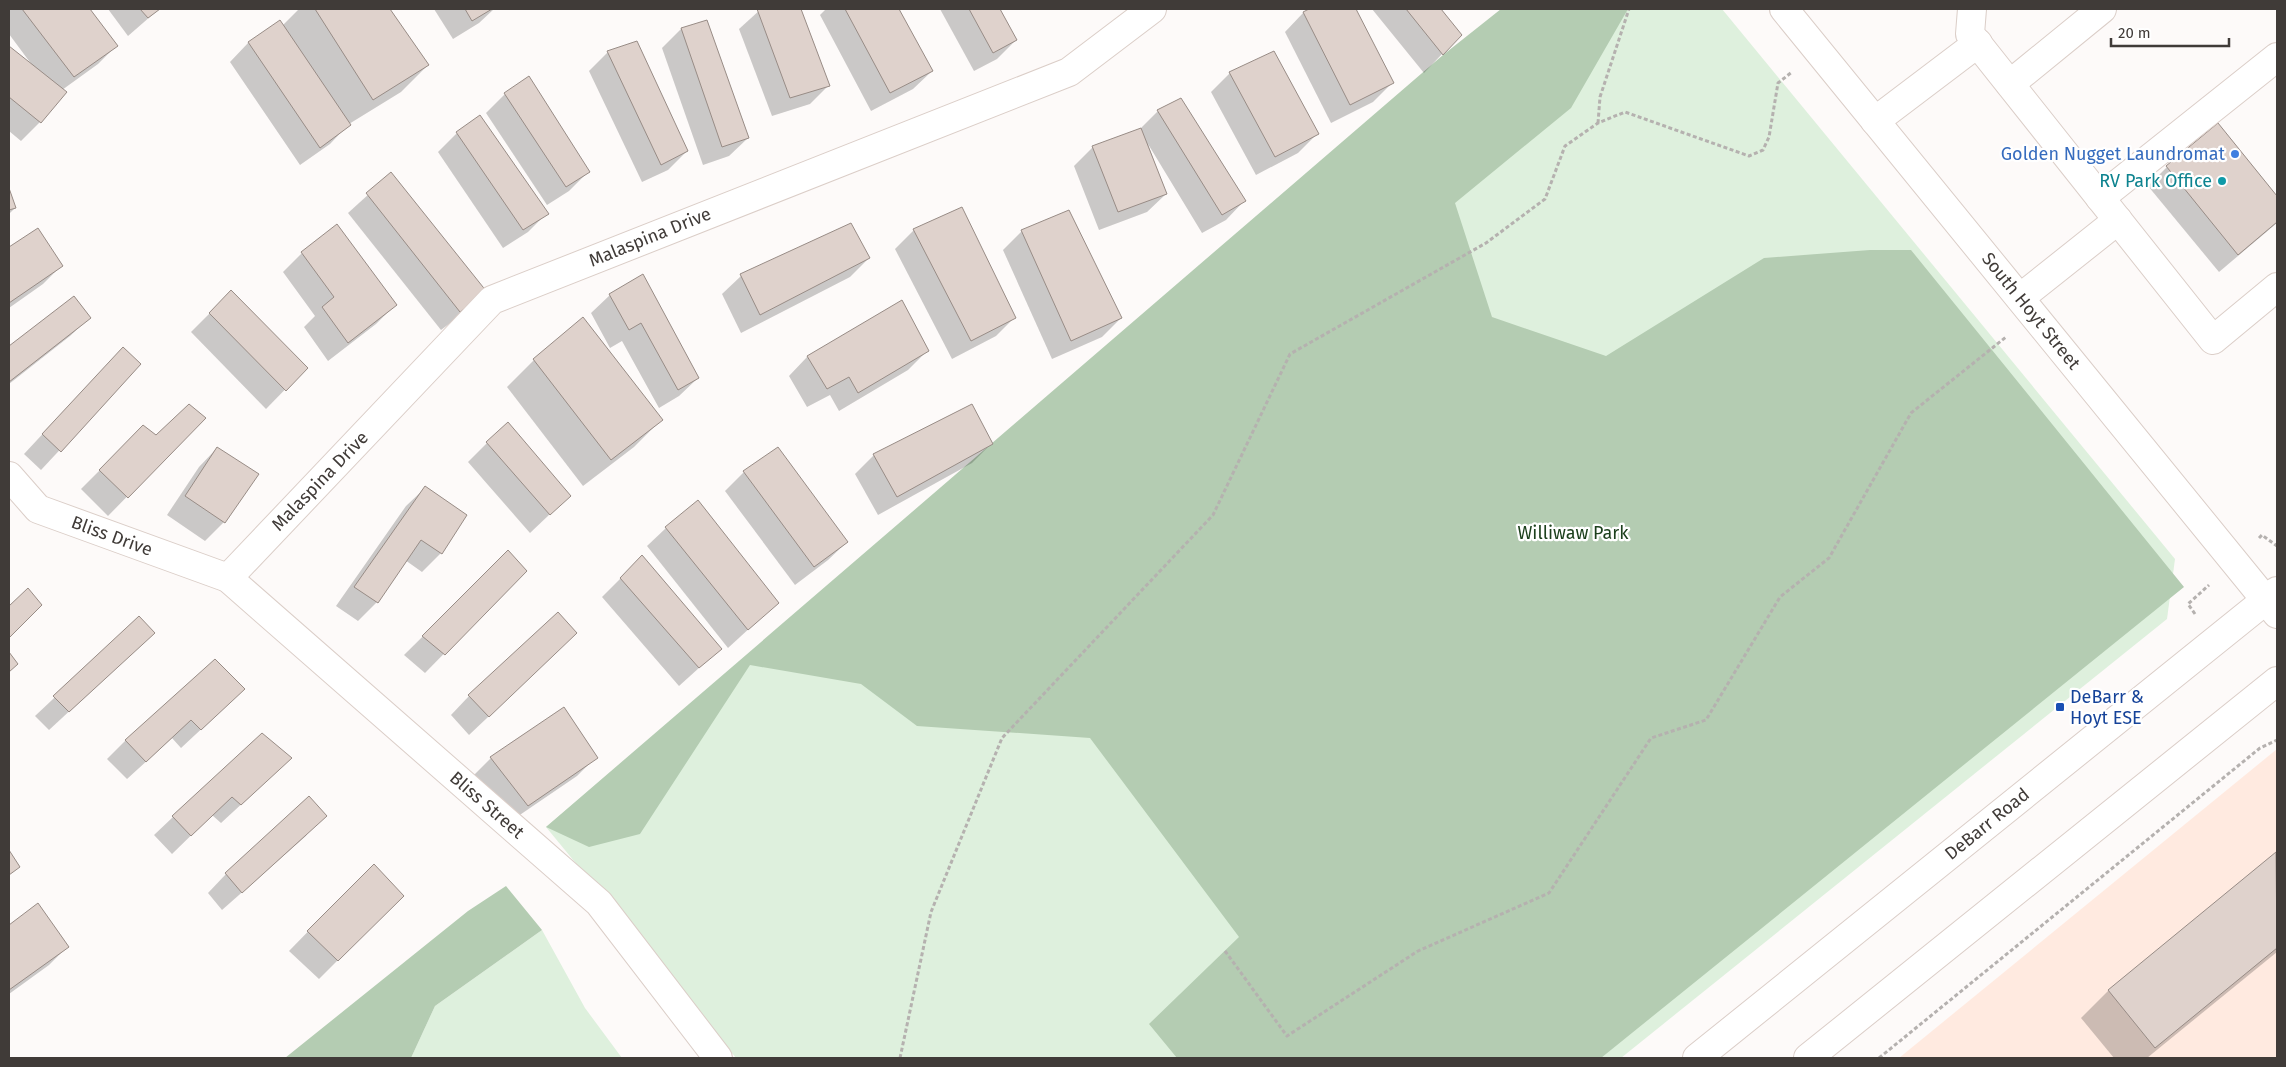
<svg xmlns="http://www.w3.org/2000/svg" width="2286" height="1067" viewBox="0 0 2286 1067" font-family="'Fira Sans',sans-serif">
<rect width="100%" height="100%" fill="#fdfaf9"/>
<path fill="#ffeae0" d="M 2277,749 L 2277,1058 L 1899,1058 Z"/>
<g fill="#def0dd">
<path d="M 1510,9 L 1722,9 L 2175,559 L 2167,619 L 1621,1058 L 736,1058 L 546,827 Z"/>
<path d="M 542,930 L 585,1008 L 622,1058 L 411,1058 L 435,1006 Z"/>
</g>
<g fill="#b4ccb2">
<path d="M 1501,9 L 1628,9 L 1571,108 L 1455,203 L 1492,317 L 1606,356 L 1764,258 L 1870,250 L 1911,250 L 2184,587 L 1601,1058 L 1177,1058 L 1149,1024 L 1239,937 L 1090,738 L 917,726 L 861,684 L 750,665 L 640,834 L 589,847 L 546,827 L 1443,55 Z"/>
<path d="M 506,886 L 542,930 L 435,1006 L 411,1058 L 285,1058 L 468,911 Z"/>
</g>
<g fill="#0003">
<path d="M 9,9 L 88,9 L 116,46 L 98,64 L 62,90 L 40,122 L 21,141 L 9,131 L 9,48 L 32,65 L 9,34 Z"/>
<path d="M 108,9 L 159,9 L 128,36 Z"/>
<path d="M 299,9 L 388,9 L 428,65 L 401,92 L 349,124 L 330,144 L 300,165 L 230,62 L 248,43 L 279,22 L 282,26 Z"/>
<path d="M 434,9 L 494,9 L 479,23 L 453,39 Z"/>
<path d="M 761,9 L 800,9 L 829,85 L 810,104 L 772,116 L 739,29 Z"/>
<path d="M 826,9 L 897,9 L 932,71 L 913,89 L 871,111 L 820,15 Z"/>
<path d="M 940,9 L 999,9 L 1016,40 L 997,59 L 974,71 Z"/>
<path d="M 1312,9 L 1354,9 L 1392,83 L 1373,102 L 1331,123 L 1285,32 L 1303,13 Z"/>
<path d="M 1372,9 L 1440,9 L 1460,35 L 1424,73 Z"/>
<path d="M 707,22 L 748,138 L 729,156 L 703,165 L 662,48 L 681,29 Z"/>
<path d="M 608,52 L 687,151 L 668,170 L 642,182 L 589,71 Z"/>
<path d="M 1230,73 L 1317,134 L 1298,153 L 1256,175 L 1211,92 Z"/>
<path d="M 505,94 L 588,172 L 569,191 L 547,205 L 486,113 Z"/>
<path d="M 1158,111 L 1244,201 L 1226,220 L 1202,233 L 1148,144 L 1166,194 L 1147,212 L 1099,230 L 1074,166 L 1093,147 L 1139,130 Z"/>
<path d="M 2218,125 L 2277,198 L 2277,223 L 2219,272 L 2148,186 L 2167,167 Z"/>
<path d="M 457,133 L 547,213 L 528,232 L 503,248 L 438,152 Z"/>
<path d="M 391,174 L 485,292 L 466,311 L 441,330 L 348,213 Z"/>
<path d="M 9,192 L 15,208 L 9,214 Z"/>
<path d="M 37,230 L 62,265 L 43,284 L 9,308 L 9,249 Z"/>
<path d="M 914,230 L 1015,317 L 996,336 L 952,359 L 895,249 Z"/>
<path d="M 1022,231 L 1121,318 L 1102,337 L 1052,359 L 1003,250 Z"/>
<path d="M 302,253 L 395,305 L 376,324 L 328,361 L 304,327 L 315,316 L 283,272 Z"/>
<path d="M 869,258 L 850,277 L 741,333 L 722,294 L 741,276 Z"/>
<path d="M 643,276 L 698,378 L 679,396 L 659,408 L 622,341 L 610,348 L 591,313 L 610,295 Z"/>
<path d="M 231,292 L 306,368 L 266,409 L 191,332 Z"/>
<path d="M 74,298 L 89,318 L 70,336 L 9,384 L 9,348 Z"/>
<path d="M 902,302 L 927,351 L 908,370 L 839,411 L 830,395 L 807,407 L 789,376 L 807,357 Z"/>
<path d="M 534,360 L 661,420 L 634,447 L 583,486 L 507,387 Z"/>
<path d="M 140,364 L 41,470 L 24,454 L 104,368 Z"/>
<path d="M 971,405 L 991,444 L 972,463 L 878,515 L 855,474 L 874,455 Z"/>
<path d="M 204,418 L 108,516 L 81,489 L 143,427 L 156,437 Z"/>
<path d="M 487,443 L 569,496 L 530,533 L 468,462 Z"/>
<path d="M 217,448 L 224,522 L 205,541 L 167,515 L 199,467 Z"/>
<path d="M 744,472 L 847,542 L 828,560 L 795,585 L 725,491 Z"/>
<path d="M 425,488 L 441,553 L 422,572 L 405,560 L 377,602 L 358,621 L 336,606 L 406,506 Z"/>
<path d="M 666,528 L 777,603 L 728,648 L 647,546 Z"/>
<path d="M 508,552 L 526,570 L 425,673 L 404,655 Z"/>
<path d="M 623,576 L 720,649 L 679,686 L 602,597 Z"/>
<path d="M 139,618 L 154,633 L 49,730 L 35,716 Z"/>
<path d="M 557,652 L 469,735 L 451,715 L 469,696 Z"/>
<path d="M 224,708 L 181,748 L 172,738 L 127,779 L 107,759 L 126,740 Z"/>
<path d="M 596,757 L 577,776 L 508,823 L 472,777 L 491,758 Z"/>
<path d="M 271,777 L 221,823 L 212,815 L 172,854 L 154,835 L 173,817 Z"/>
<path d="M 307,835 L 222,910 L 208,893 L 226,874 Z"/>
<path d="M 2276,854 L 2277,952 L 2147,1058 L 2114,1058 L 2081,1018 L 2109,990 Z"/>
<path d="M 373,865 L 402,896 L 319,979 L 289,951 Z"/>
<path d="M 38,905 L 67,947 L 49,965 L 9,994 L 9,927 Z"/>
</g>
<g fill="#dfd2cc" stroke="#988c86">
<path d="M 22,9 L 90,9 L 118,46 L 74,77 Z"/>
<path d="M 140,9 L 160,9 L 148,18 Z"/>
<path d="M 315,9 L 390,9 L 429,65 L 373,100 Z"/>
<path d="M 465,9 L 492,9 L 472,21 Z"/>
<path d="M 757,9 L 801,9 L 830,86 L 790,98 Z"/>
<path d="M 845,9 L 899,9 L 933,71 L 890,93 Z"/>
<path d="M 969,9 L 1000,9 L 1017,40 L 993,53 Z"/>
<path d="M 1309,9 L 1356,9 L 1394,83 L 1350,105 L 1303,12 Z"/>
<path d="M 1406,9 L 1441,9 L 1462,35 L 1443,55 Z"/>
<path d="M 280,20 L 351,125 L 320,148 L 248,42 Z"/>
<path d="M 707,20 L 749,138 L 722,147 L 681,28 Z"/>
<path d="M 637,41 L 688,151 L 661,165 L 607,51 Z"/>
<path d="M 9,46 L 67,92 L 41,123 L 9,97 Z"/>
<path d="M 1274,51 L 1319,134 L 1275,157 L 1229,72 Z"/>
<path d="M 529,76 L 590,172 L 566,187 L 504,93 Z"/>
<path d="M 1181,98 L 1246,201 L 1222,215 L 1157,110 Z"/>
<path d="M 480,115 L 549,214 L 523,230 L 456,132 Z"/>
<path d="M 2218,123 L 2277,196 L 2277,222 L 2238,255 L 2166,166 Z"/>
<path d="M 1141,128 L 1167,194 L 1118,212 L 1092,146 Z"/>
<path d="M 391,172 L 487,292 L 460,312 L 366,193 Z"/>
<path d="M 9,188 L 16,208 L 9,210 Z"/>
<path d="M 962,207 L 1016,318 L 971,341 L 913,229 Z"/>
<path d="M 1069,210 L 1122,318 L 1071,341 L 1021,230 Z"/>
<path d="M 851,223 L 870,258 L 760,315 L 740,274 Z"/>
<path d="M 337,224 L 397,305 L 348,343 L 322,307 L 334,297 L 301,252 Z"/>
<path d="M 38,228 L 63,266 L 9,303 L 9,247 Z"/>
<path d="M 643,274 L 699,378 L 678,390 L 641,323 L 629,330 L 609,294 Z"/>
<path d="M 231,290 L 308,368 L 286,391 L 209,313 Z"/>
<path d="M 74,296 L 91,318 L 9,382 L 9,346 Z"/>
<path d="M 902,300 L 929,351 L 858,393 L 849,377 L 827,389 L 807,356 Z"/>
<path d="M 583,317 L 663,420 L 611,460 L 533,359 Z"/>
<path d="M 123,347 L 141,364 L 61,452 L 42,434 Z"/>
<path d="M 189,404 L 206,418 L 128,498 L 99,470 L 143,425 L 156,435 Z"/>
<path d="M 972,404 L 993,444 L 897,497 L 873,454 Z"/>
<path d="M 508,422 L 571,496 L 550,515 L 486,442 Z"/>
<path d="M 217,447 L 259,474 L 225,523 L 185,496 Z"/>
<path d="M 778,447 L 848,542 L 814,567 L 743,471 Z"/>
<path d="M 425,486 L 467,515 L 442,554 L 421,540 L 378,603 L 354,587 Z"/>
<path d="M 698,500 L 779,603 L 748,630 L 665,527 Z"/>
<path d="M 508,550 L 527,571 L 445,655 L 422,636 Z"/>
<path d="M 642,555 L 722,649 L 699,668 L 620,578 Z"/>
<path d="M 28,588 L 42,605 L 9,638 L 9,606 Z"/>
<path d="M 558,612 L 577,633 L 489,717 L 468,695 Z"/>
<path d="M 139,616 L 155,633 L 69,712 L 53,696 Z"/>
<path d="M 9,652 L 18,664 L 9,672 Z"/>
<path d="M 215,659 L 245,689 L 201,730 L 191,720 L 146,762 L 125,740 Z"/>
<path d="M 564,707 L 598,758 L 528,806 L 490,757 Z"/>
<path d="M 262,733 L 292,758 L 241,805 L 232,797 L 191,836 L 172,816 Z"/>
<path d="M 309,796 L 327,816 L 242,893 L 225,873 Z"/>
<path d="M 9,850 L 20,867 L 9,875 Z"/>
<path d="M 2276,852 L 2277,948 L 2155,1048 L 2108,990 Z"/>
<path d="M 374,864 L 404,896 L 338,961 L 307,931 Z"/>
<path d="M 38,903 L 69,947 L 9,990 L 9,925 Z"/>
</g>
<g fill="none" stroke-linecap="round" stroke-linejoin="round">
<defs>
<g id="street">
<path d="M 1784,9 L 2277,614"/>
<path d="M 1972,9 L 1970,34 L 2213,340 L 2277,287"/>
<path d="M 2010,84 L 2102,9"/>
<path d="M 1875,121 L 1978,43"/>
<path d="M 2100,198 L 2277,57"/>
<path d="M 2020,298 L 2118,220"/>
<path d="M 9,476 L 38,509 L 228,578 L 599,903 L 718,1058"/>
<path d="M 228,578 L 492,300 L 1069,72 L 1152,9"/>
</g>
<g id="secondary">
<path d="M 1697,1058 L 2277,591"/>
<path d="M 1808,1058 L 2277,681"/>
</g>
</defs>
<use href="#street" stroke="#dbcec8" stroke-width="30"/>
<use href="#secondary" stroke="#dbcec8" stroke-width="30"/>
<g stroke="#b5b1af" stroke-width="3" stroke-dasharray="4 2.5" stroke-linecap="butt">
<path d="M 1598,123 L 1600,97 L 1629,9"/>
<path d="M 2259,538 L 2262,535 L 2277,546"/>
<path d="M 2195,614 L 2188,604 L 2209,585"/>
<path d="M 1225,951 L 1287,1036 L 1418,951 L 1549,893 L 1651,738 L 1706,720 L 1780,597 L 1829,558 L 1911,413 L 2006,337"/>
<path d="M 900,1058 L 931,912 L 1002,738 L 1213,515 L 1290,354 L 1486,243 L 1545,199 L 1565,146 L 1598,123 L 1625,112 L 1749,156 L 1763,150 L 1769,137 L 1778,83 L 1792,72"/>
<path d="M 1879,1058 L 2260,748 L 2277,740"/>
</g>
<use href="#street" stroke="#fff" stroke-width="28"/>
<use href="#secondary" stroke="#fff" stroke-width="28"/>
</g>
<circle fill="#3f7fe0" stroke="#fff" stroke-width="2" cx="2235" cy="154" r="5"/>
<circle fill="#0f9aa8" stroke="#fff" stroke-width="2" cx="2222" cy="181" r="5"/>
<rect fill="#1a4fb4" stroke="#fff" stroke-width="2" x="2055" y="702" width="10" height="10" rx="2.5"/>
<g text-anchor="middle" stroke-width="4.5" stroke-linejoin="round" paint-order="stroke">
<g font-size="18" fill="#366cbe" stroke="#fff" text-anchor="end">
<text x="2225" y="160">Golden Nugget Laundromat</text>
</g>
<g font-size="18" fill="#0d838f" stroke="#fff" text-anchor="end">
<text x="2212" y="187">RV Park Office</text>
</g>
<g font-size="18" fill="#403b38" stroke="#fff">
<text transform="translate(650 237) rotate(-22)" y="6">Malaspina Drive</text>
<text transform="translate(2031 311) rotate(51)" y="6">South Hoyt Street</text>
<text transform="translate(320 481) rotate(-46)" y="6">Malaspina Drive</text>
<text transform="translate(112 536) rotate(20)" y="6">Bliss Drive</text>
<text transform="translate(487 805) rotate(41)" y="6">Bliss Street</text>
<text transform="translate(1987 824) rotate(-39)" y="6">DeBarr Road</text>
</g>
<g font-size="18" fill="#1c401c" stroke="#fff">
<text x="1573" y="539">Williwaw Park</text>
</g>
<g font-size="18" fill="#164399" stroke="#fff" text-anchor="start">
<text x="2070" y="703">DeBarr &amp;<tspan x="2070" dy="21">Hoyt ESE</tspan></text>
</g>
</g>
<rect width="2286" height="1067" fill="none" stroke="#403b38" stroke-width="20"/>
<path d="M2111 38v8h118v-8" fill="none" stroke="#403b38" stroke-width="2.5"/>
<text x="2118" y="38" font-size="15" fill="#403b38" stroke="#ffffff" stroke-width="4" paint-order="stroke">20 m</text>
</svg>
